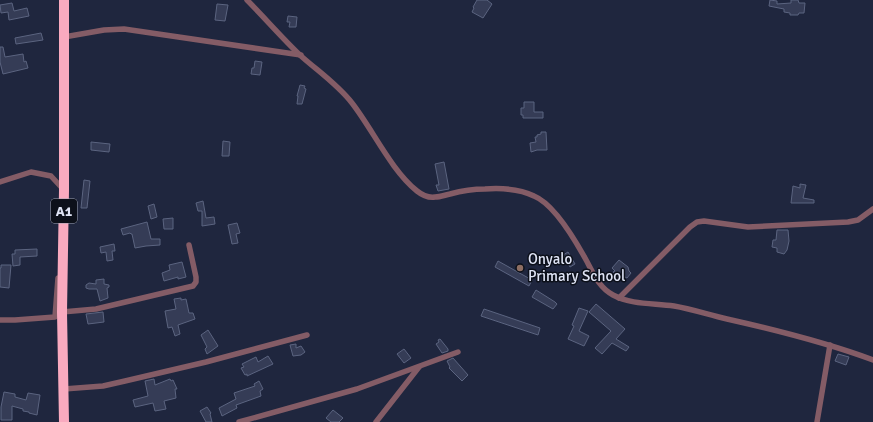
<svg xmlns="http://www.w3.org/2000/svg" width="873" height="422" font-family="Signika,sans-serif">
<style>
.building{fill:#353c56;stroke:#5b6480}
.lines{fill:none;stroke-linecap:round;stroke-linejoin:round}
.street{stroke:#845c66;stroke-width:5.5}
.highway{stroke:#f9aabf;stroke-width:10}
.education-dot{fill:#8d6e63;stroke:#0c101a;stroke-width:1.5}
.labels{text-anchor:middle;stroke-width:3;stroke-linejoin:round;paint-order:stroke}
.shield{fill:#0c101a;stroke:#a0a4b3;stroke-width:1}
.shield-label{font-size:14px;font-weight:bold;fill:#dfe4f5}
.poi-label{font-size:15px;fill:#dfe4f5;stroke:#0c101a;text-anchor:start}
</style>
<rect width="100%" height="100%" fill="#1f263e"/>
<g class="building">
<polygon points="477,0 487,0 492,4 483,18 472,12 474,8 473,7"/>
<polygon points="770,0 777,1 777,4 791,3 791,0 798,0 799,3 805,3 804,13 799,13 798,15 790,15 790,13 784,12 784,9 769,6"/>
<polygon points="12,3 14,11 27,8 29,16 9,20 8,12 1,13 0,5"/>
<polygon points="217,4 228,5 225,21 215,20"/>
<polygon points="288,16 297,17 296,27 289,27 290,22 287,22"/>
<polygon points="41,33 43,40 16,44 15,38"/>
<polygon points="0,47 3,47 5,57 23,54 24,62 26,61 28,68 3,74 0,62"/>
<polygon points="255,61 262,62 260,75 251,74 252,68 254,68"/>
<polygon points="300,85 305,86 304,88 306,89 302,104 297,104 298,96 297,96"/>
<polygon points="524,102 534,102 534,112 543,112 543,118 523,118 523,115 521,115 521,108 524,108"/>
<polygon points="541,132 546,132 547,150 537,150 531,152 530,143 536,142 535,137 537,137 537,135 541,134"/>
<polygon points="223,141 230,142 229,156 222,156"/>
<polygon points="91,142 110,144 109,152 91,150"/>
<polygon points="444,162 449,189 438,191 436,185 439,185 435,164"/>
<polygon points="84,180 90,181 87,208 81,208"/>
<polygon points="800,184 806,185 803,198 814,200 814,203 791,203 793,186 800,188"/>
<polygon points="203,201 206,218 214,217 215,224 202,226 202,211 198,211 196,203"/>
<polygon points="154,204 157,217 151,219 148,206"/>
<polygon points="173,218 173,229 164,229 163,219"/>
<polygon points="147,222 151,239 160,239 160,245 146,246 135,248 132,234 131,234 130,233 123,235 121,229"/>
<polygon points="237,223 240,233 236,234 238,243 232,244 228,225"/>
<polygon points="777,230 788,230 789,241 787,250 784,254 777,252 777,248 772,247 773,240 776,240"/>
<polygon points="114,244 115,251 112,251 113,260 107,261 106,252 101,253 100,247"/>
<polygon points="37,249 37,256 20,257 20,265 13,266 12,254 15,254 15,250"/>
<polygon points="568,252 575,264 570,267 563,255"/>
<polygon points="619,260 628,267 629,271 631,273 627,278 621,275 619,277 613,272 615,271 612,268"/>
<polygon points="498,261 532,280 529,286 495,267"/>
<polygon points="182,262 186,277 178,279 178,277 164,281 162,273 170,270 169,265"/>
<polygon points="1,265 11,265 9,288 0,287 0,268 1,268"/>
<polygon points="104,279 104,284 109,285 109,287 107,288 108,298 100,301 97,289 89,289 86,288 86,285 89,283 96,284 96,280"/>
<polygon points="536,290 555,302 557,304 553,309 532,297"/>
<polygon points="181,298 181,300 186,299 189,313 193,313 195,319 178,325 180,334 175,336 172,327 168,328 165,311 176,309 174,299"/>
<polygon points="596,304 625,329 616,339 629,347 626,351 612,343 602,354 595,348 611,331 589,312"/>
<polygon points="579,308 588,311 579,331 589,336 584,346 568,339 574,326 572,325"/>
<polygon points="484,309 540,328 538,335 481,316"/>
<polygon points="103,312 104,322 88,324 86,314"/>
<polygon points="208,330 218,346 207,354 205,349 207,347 201,335"/>
<polygon points="440,339 448,349 448,351 442,353 436,344 439,342 438,340"/>
<polygon points="296,344 296,348 301,346 305,352 301,355 293,356 290,345"/>
<polygon points="404,349 411,358 404,363 397,354"/>
<polygon points="838,354 849,357 846,365 835,361"/>
<polygon points="268,356 273,364 247,376 247,374 245,375 241,368 244,367 242,364 256,357 258,362"/>
<polygon points="453,358 468,375 462,381 449,368 450,367 447,361"/>
<polygon points="154,379 155,385 170,379 171,381 173,380 177,389 175,389 176,398 164,401 166,409 155,411 153,403 135,407 133,400 148,396 145,381"/>
<polygon points="259,381 263,389 260,391 261,396 236,405 237,408 222,416 219,408 236,399 234,393 255,386 254,384"/>
<polygon points="4,392 15,394 15,397 26,400 28,393 40,395 37,415 29,413 29,412 23,411 23,409 12,406 12,420 1,420 1,407"/>
<polygon points="207,407 211,413 210,414 212,422 206,422 200,411"/>
<polygon points="333,410 343,418 339,422 331,422 326,418"/>
</g>
<g class="lines">
<g class="street">
<path d="M247 0C265 18 282 38 301 56 319 72 337 84 352 103 373 130 391 170 417 191 422 195 428 198 435 197 440 197 445 195 450 194 461 191 473 189 485 189 500 188 520 189 534 196 554 204 575 240 585 258 593 272 598 287 613 295 632 305 653 303 674 306 692 309 709 315 727 319 776 330 825 342 873 360"/>
<polyline points="64,37 104,30 124,29 301,55"/>
<polyline points="0,182 31,172 51,176 63,189"/>
<polyline points="619,298 690,227 697,222 704,221 748,227 848,222 858,220 873,209"/>
<polyline points="62,312 96,309 193,286 196,282 196,277 189,245"/>
<polyline points="0,320 15,320 55,317 58,278"/>
<polyline points="64,389 103,386 125,381 206,362 307,335"/>
<polyline points="239,422 357,389 458,352"/>
<polyline points="376,422 419,367"/>
<polyline points="817,422 830,345"/>
</g>
<polyline class="highway" points="64,0 64,190 62,312 64,422"/>
</g>
<circle class="education-dot" cx="520" cy="268" r="4"/>
<g class="labels">
<rect class="shield" x="51" y="199" width="26" height="24" rx="3"/>
<g class="shield-label">
<text x="64" y="216">A1</text>
</g>
<g class="poi-label">
<text x="528" y="264">Onyalo<tspan x="528" dy="17">Primary School</tspan></text>
</g>
</g>
</svg>
